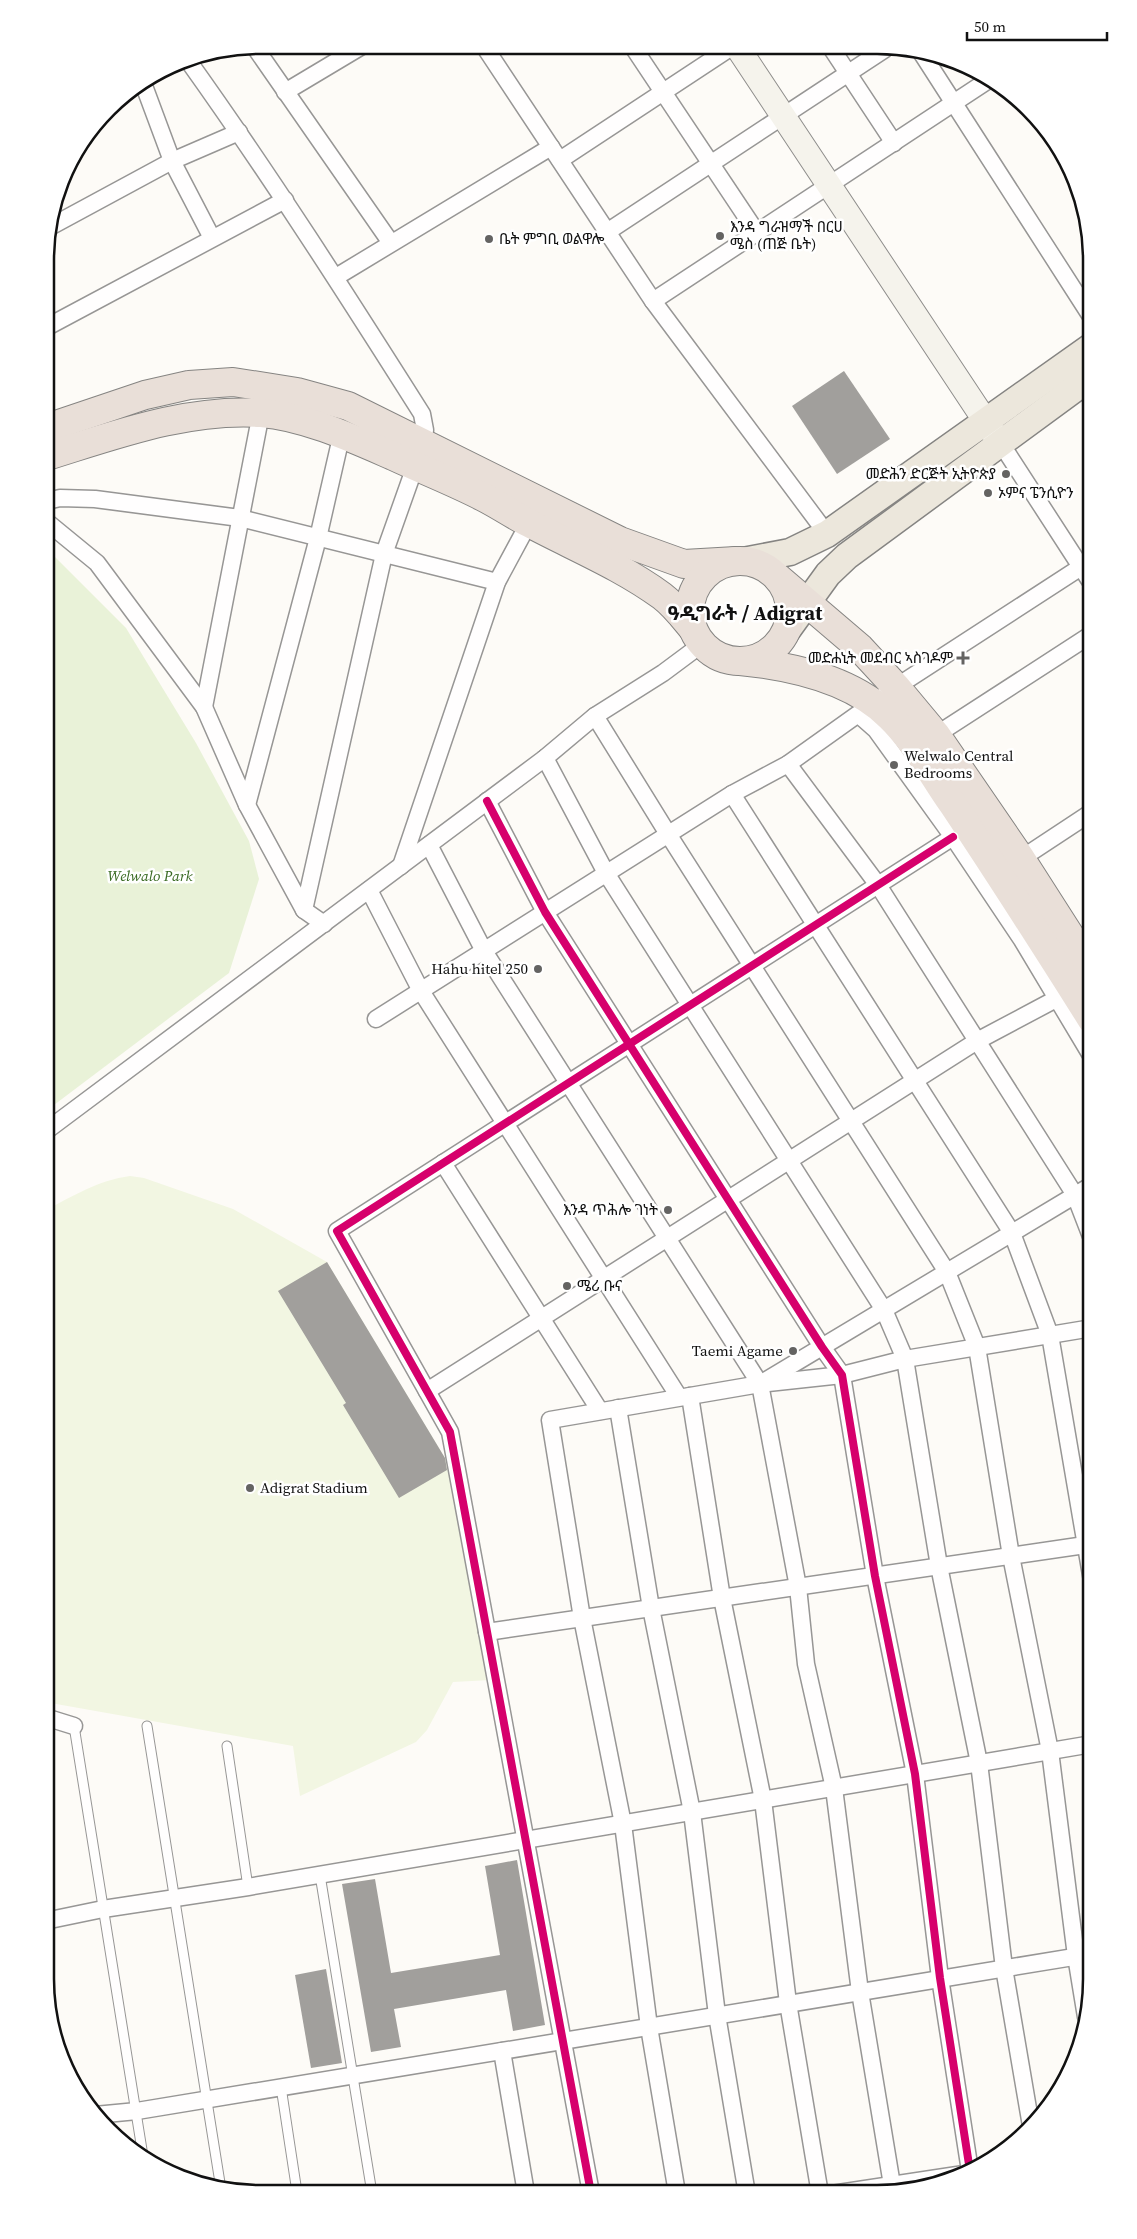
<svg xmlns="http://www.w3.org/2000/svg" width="1137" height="2239" font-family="'Source Serif 4','Noto Sans Ethiopic',serif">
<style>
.green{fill:#e9f2d8}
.pitch{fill:#f2f6e2}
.building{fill:#a19f9c}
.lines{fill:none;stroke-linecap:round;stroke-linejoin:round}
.lane-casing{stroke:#979695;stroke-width:11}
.street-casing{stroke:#979695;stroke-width:19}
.secondary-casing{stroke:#8e8d8b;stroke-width:26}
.primary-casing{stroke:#858482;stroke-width:29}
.highway-casing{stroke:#858482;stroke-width:30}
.lane{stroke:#fffefe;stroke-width:9}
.street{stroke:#fffefe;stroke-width:16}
.secondary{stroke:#f5f3ec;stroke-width:24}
.primary{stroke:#ece7dc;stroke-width:26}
.highway{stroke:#e9dfd8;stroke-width:28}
.cycleway-casing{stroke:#fff;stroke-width:11}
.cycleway{stroke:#d6006c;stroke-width:8}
.poi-dot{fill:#646362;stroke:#fff;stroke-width:2}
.labels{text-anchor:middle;stroke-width:5;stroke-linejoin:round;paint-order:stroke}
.poi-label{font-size:15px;fill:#111;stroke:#fff;text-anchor:start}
.park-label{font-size:15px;font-style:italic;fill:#386921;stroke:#fff}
.district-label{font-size:20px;font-weight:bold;fill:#111;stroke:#fff}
.rim{fill:none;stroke:#111;stroke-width:2.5}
</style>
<rect width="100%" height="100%" fill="#fdfbf7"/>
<polygon class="green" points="46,548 126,628 196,743 249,841 259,879 229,973 46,1111"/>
<path class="pitch" d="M130 1176 144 1178 233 1209 327 1262 451 1468 491 1680 453 1682 427 1730 416 1742 300 1796 293 1746 45 1702 46 1210C73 1196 99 1180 130 1176Z"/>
<g class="building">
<polygon points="844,371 890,439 837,474 792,406"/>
<polygon points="327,1262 445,1458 447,1470 399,1498 343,1405 346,1403 278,1291"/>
<polygon points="517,1860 545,2025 513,2031 506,1990 394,2009 401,2047 371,2052 342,1884 375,1879 391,1973 500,1955 485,1866"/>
<polygon points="326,1969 342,2063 311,2068 295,1975"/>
</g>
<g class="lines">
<g class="lane-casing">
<g id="lane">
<polyline points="74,1726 143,2156"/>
<polyline points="147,1726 221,2189"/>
<polyline points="227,1746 248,1887"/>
<polyline points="320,1875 372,2193"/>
<polyline points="281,2087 297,2192"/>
</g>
</g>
<g class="street-casing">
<g id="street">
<polyline points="254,46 391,243"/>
<polyline points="484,46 653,301 827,534"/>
<polyline points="633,47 757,233"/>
<polyline points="832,49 894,143"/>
<polyline points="919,49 1092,318"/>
<path d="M187 59C270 175 346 294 422 414L425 430 423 444 384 554 304 910"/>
<polyline points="143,83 172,161 212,238"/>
<polyline points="285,92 362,46"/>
<polyline points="560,160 730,48"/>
<polyline points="48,228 172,161 239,132"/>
<polyline points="607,232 885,49"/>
<polyline points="336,277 551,147"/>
<polyline points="653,301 990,79"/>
<polyline points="47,327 285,200"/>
<polyline points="1000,442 1092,584"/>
<polyline points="47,501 60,498 95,499 240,518 497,582"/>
<polyline points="47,522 97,563 204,707 247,805 304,910 324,924"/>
<polyline points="204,707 261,413"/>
<polyline points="859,715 876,730 953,837 1022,940 1092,1057"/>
<polyline points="595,716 668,834 947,1272 977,1347 1011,1556 1050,1751 1076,1956 1086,2017"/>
<polyline points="936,735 1092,634"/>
<polyline points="545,758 606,873 884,1310 905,1359 939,1566 979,1763 1004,1968 1031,2126"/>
<polyline points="788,764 878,885 1075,1195 1092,1239"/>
<polyline points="732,794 1012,1233 1050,1335 1092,1581"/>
<polyline points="487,801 545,912 822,1347 842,1375 875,1576 915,1774 940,1978 970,2171"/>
<polyline points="247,805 318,538 342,433"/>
<polyline points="429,845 484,951 760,1384 798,1587 806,1664 834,1788 860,1992 893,2191"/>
<polyline points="1013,864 1092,812"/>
<polyline points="401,866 497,582 532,517"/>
<polyline points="369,890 421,991 679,1397"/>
<polyline points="376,1019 732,794 788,764 896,687 1081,567"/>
<polyline points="46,1131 545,758 595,716 663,673 702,644"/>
<polyline points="443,1163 600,1411"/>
<polyline points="765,1381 1092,1185"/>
<polyline points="427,1391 977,1041 1056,999"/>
<polyline points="690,1396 722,1598 763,1800 788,2003 820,2194"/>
<polyline points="618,1408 651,1608 692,1812 717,2015 747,2194"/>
<polyline points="487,1632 1092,1544"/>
<polyline points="45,1717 74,1726"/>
<polyline points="45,1921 103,1909 248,1887 1092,1744"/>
<polyline points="502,2051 526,2193"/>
<polyline points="95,2115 137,2111 1092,1954"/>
<polyline points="591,2193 450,1432 337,1231 953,837"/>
<polyline points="677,2193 649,2027 623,1824 582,1618 550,1420 760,1384 842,1375 905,1359 1092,1328"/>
<polyline points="832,2194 964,2174"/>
</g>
</g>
<g class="secondary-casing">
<polyline id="secondary" points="738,48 996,437"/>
</g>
<g class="primary-casing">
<g id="primary">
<polyline points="743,561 790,552 827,534 1092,346"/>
<polyline points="786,632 828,574 847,556 1092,376"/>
</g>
</g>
<g class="highway-casing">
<g id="highway">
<polyline points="47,428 145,395 189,385 233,382 297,392 348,406 620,541 684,564 736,561"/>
<path d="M47 456C115 435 187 408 261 413 304 416 354 439 393 456 423 470 454 482 483 497 499 505 513 515 529 523 574 547 621 566 662 596 674 605 683 617 693 629"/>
<circle cx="740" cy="611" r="50"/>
<polyline points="778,578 860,648 896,687 936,735 1021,859 1092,970"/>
<path d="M740 661C791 666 852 679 890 717 915 741 932 775 952 803 1000 875 1046 947 1092 1020"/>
</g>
</g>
<use href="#lane" class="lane"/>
<use href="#street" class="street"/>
<use href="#secondary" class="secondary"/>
<use href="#primary" class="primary"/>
<use href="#highway" class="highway"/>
<g class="cycleway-casing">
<g id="cycleway">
<polyline points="487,801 545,912 822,1347 842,1375 875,1576 915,1774 940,1978 970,2171"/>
<polyline points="591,2193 450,1432 337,1231 953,837"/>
</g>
</g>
<use href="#cycleway" class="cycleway"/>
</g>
<g class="poi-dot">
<circle cx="720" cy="236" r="5"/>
<circle cx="489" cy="239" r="5"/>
<circle cx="1006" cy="474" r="5"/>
<circle cx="988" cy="493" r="5"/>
<path d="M960.5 650.5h5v5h5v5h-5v5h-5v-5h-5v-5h5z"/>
<circle cx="894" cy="765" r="5"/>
<circle cx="538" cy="969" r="5"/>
<circle cx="668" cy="1210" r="5"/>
<circle cx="567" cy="1286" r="5"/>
<circle cx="793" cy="1351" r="5"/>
<circle cx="250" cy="1488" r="5"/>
</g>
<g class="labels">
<g class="poi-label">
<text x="730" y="232">እንዳ ግራዝማች በርሀ<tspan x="730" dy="17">ሜስ (ጠጅ ቤት)</tspan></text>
<text x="499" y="244">ቤት ምግቢ ወልዋሎ</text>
<text x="996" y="479" text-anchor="end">መድሕን ድርጅት ኢትዮጵያ</text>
<text x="998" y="498">ኦምና ፔንሲዮን</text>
<text x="953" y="663" text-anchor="end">መድሐኒት መደብር ኣስገዶም</text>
<text x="904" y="761">Welwalo Central<tspan x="904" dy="17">Bedrooms</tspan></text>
<text x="528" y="974" text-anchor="end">Hahu hitel 250</text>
<text x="658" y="1215" text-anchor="end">እንዳ ጥሕሎ ገነት</text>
<text x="577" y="1291">ሜሪ ቡና</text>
<text x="783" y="1356" text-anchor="end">Taemi Agame</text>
<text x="260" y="1493">Adigrat Stadium</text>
</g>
<g class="park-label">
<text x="150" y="881">Welwalo Park</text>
</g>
<g class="district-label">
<text x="745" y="620">ዓዲግራት / Adigrat</text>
</g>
</g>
<path d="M0 0H1137V2239H0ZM260 54H877A206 206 0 0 1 1083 260V1979A206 206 0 0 1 877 2185H260A206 206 0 0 1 54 1979V260A206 206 0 0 1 260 54Z" fill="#fff" fill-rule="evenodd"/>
<path class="rim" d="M260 54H877A206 206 0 0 1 1083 260V1979A206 206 0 0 1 877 2185H260A206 206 0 0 1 54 1979V260A206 206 0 0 1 260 54Z"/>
<path d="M967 32v8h140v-8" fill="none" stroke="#111111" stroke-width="2.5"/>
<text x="974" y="32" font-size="15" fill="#111111" stroke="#ffffff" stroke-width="4" paint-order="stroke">50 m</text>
</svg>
